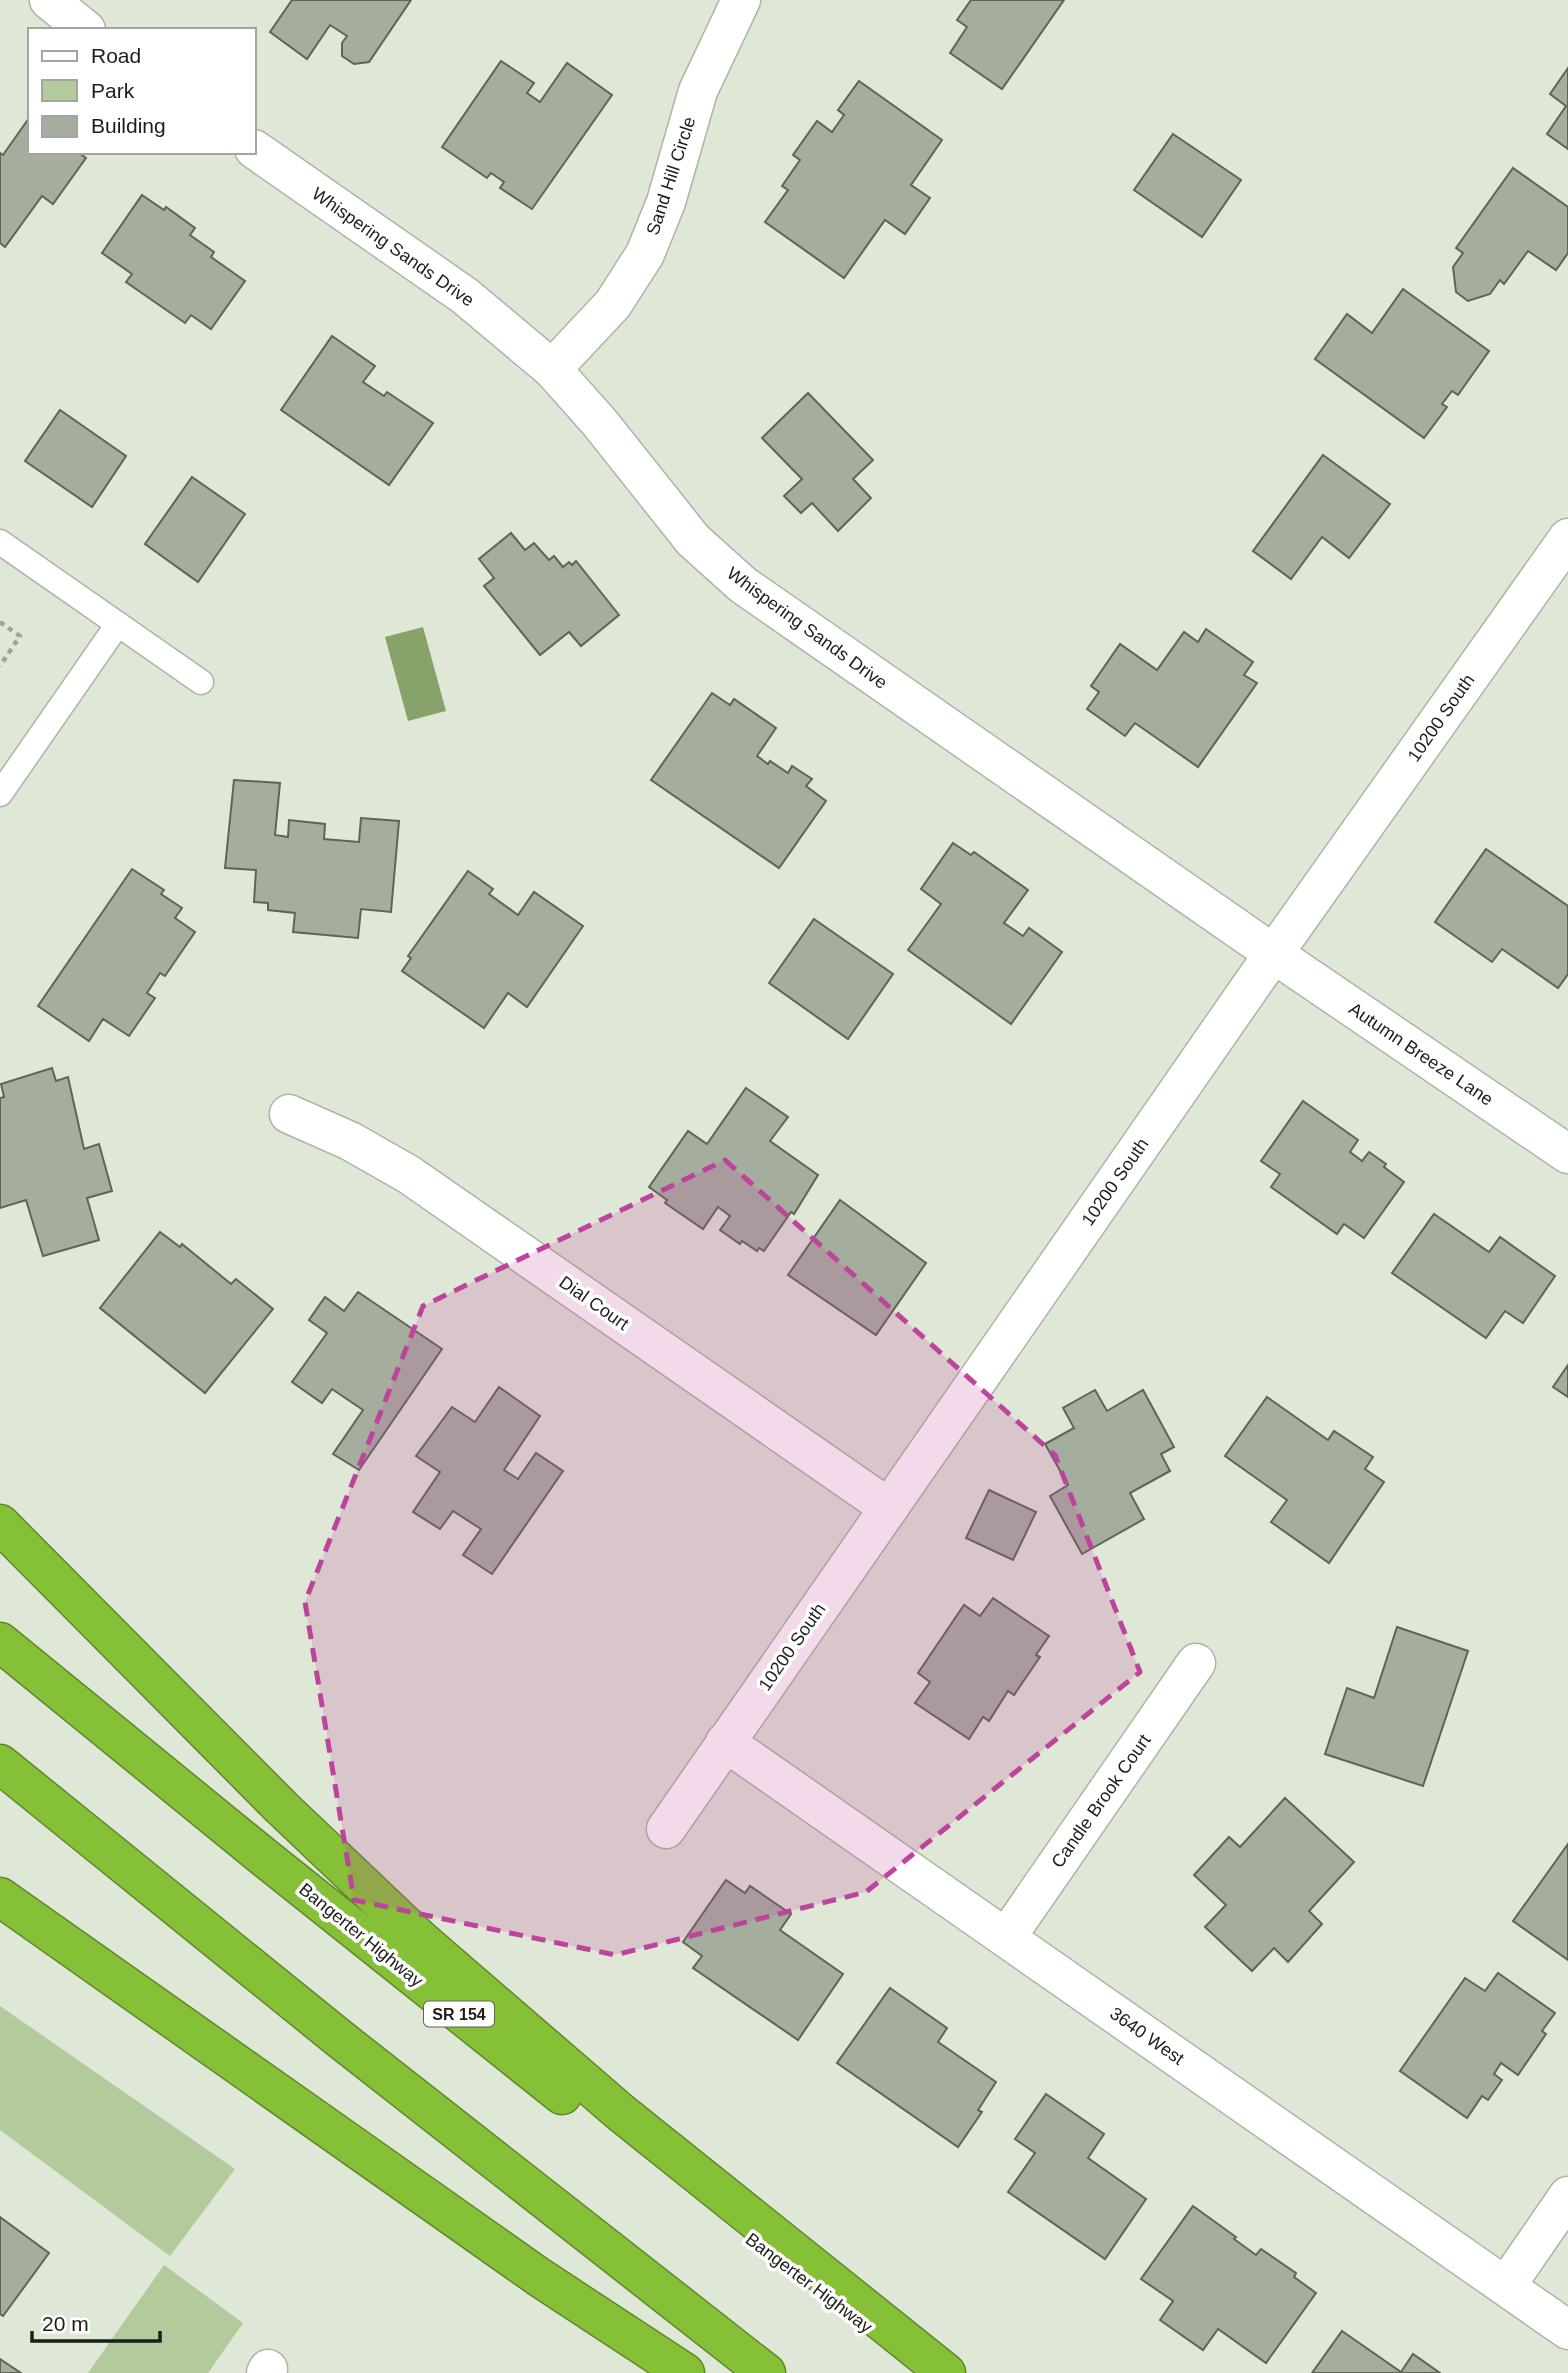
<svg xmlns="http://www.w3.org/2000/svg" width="1568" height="2373" font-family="Arial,sans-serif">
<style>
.green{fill:#b2ca9c}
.water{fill:#87a36b}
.building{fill:#a5ae9e;stroke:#5e6557;stroke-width:2}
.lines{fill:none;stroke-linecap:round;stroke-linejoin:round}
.service-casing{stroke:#adb5a5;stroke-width:27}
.minor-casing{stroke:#adb5a5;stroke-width:41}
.motorway-casing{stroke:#60872c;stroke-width:41}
.path{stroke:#9ea598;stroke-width:4.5;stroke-dasharray:5 5;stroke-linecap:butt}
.service{stroke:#fff;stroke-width:24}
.minor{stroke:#fff;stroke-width:38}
.motorway{stroke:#85c036;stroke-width:38}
.marked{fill:#bc459b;fill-opacity:0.2;stroke:#bc459b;stroke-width:5;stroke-dasharray:14 9;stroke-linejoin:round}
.labels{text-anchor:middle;stroke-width:7;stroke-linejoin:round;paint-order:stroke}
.shield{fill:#fff;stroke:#5f625e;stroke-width:2}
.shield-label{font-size:16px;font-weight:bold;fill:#1b1e19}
.street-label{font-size:18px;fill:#1b1e19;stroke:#fff}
</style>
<rect width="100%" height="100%" fill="#dfe7d7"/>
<g class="green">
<polygon points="0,2006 235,2169 170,2256 0,2130"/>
<polygon points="164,2265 243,2323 208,2373 88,2373"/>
</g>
<polygon class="water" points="423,627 446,711 408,721 385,637"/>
<g class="building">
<polygon points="292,0 411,0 369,62 354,64 342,56 342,43 347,36 330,25 307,59 270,32"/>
<polygon points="971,0 1064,0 1002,89 950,53 967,27 957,20"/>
<polygon points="501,61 534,83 527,93 540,102 567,63 612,95 532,209 500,188 504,182 491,173 487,178 442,147"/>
<polygon points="1568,68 1568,149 1547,134 1566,106 1550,94"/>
<polygon points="859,81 942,140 911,185 930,198 905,234 885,220 844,278 765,222 788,190 782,186 800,160 793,155 817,121 832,132 844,115 838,110"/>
<polygon points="29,118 30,152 78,152 86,158 53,204 42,196 5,247 0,243 0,153 3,155"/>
<polygon points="1173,134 1241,180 1202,237 1134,190"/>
<polygon points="1513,168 1568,207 1568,253 1556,270 1528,251 1504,284 1500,280 1490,294 1468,301 1456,292 1453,267 1463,253 1456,248"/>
<polygon points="142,195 164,210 166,207 195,228 190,235 214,252 211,257 245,281 211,329 191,315 185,323 126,282 132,274 102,253"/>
<polygon points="1403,289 1489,351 1458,395 1452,391 1442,404 1447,407 1424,438 1315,359 1347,314 1372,333"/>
<polygon points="332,336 375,366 363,382 384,396 387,392 433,423 389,485 281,410"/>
<polygon points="808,393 873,460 853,479 871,498 838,531 812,503 801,513 784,496 802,479 762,438"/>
<polygon points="60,410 126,456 92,507 25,461"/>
<polygon points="1323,455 1390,504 1349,558 1322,537 1291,579 1253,551"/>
<polygon points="192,477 245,514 198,582 145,544"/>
<polygon points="511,533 525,550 534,543 549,560 554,556 563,567 569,562 572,565 576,561 619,615 581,646 569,632 540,655 484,586 494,578 479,559"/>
<polygon points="1206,629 1253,662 1244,675 1257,683 1198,767 1135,723 1125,736 1087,709 1099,692 1091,686 1120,644 1157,670 1184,632 1198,642"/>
<polygon points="712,693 730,705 734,699 776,728 757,756 768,764 770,761 788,773 792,766 812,779 806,786 826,801 779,868 651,780"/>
<polygon points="234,780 280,783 275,835 288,837 289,820 325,824 324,839 359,842 361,818 399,821 391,912 361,909 358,938 293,932 295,913 268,910 268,903 254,902 256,870 225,868"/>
<polygon points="953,843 971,855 974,852 1028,890 1004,923 1023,936 1029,928 1062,952 1011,1024 908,950 941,904 921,889"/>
<polygon points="1486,849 1568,906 1568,974 1558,988 1502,949 1492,962 1435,922"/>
<polygon points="132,869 164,890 161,894 182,908 175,918 195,932 165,976 160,973 147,993 155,998 129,1036 103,1019 89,1041 38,1006"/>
<polygon points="468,871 493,889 489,894 518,915 534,892 583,926 527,1007 508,993 484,1028 402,971 411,958 408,956"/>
<polygon points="814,919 893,974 848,1039 769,983"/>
<polygon points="52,1068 56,1081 68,1077 84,1149 99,1144 112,1191 87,1198 99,1240 43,1256 26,1200 0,1208 0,1098 4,1097 1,1084"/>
<polygon points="746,1088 788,1117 770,1141 818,1175 794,1214 791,1212 764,1251 759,1248 757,1251 742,1241 740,1244 720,1230 730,1216 718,1207 703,1229 665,1203 667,1200 649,1187 688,1131 707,1144"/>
<polygon points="1303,1101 1358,1140 1350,1152 1362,1161 1369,1152 1386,1164 1384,1167 1404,1182 1364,1238 1344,1224 1337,1234 1271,1187 1280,1174 1261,1161"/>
<polygon points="840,1200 926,1263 876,1335 788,1275"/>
<polygon points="1434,1214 1489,1252 1500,1237 1555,1276 1523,1323 1505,1311 1486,1338 1392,1273"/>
<polygon points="160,1232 180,1247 182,1244 231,1284 236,1279 273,1309 205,1393 100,1308"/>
<polygon points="358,1292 442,1349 359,1470 333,1454 363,1410 332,1389 322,1403 292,1382 327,1333 309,1320 325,1297 344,1311"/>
<polygon points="1568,1365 1568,1397 1553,1387"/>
<polygon points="499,1387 540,1416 504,1470 518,1479 536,1453 563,1471 492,1574 463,1555 481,1529 453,1511 440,1529 413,1512 440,1472 416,1456 452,1407 475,1422"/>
<polygon points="1095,1390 1107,1411 1143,1390 1174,1447 1161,1454 1170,1471 1130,1493 1144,1519 1082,1554 1050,1496 1068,1485 1045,1444 1074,1428 1063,1408"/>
<polygon points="1267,1397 1328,1440 1334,1431 1373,1457 1365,1469 1384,1482 1329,1563 1271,1522 1287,1500 1225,1456"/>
<polygon points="989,1490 1036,1512 1013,1560 966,1538"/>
<polygon points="993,1598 1049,1636 1036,1655 1040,1657 1014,1695 1008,1691 989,1721 983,1717 969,1739 915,1703 930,1682 918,1673 964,1605 980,1616"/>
<polygon points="1397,1627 1468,1651 1423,1786 1325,1754 1347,1688 1374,1698"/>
<polygon points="1285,1798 1354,1862 1309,1911 1322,1924 1288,1962 1274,1948 1252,1971 1205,1927 1226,1905 1194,1875 1229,1837 1240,1847"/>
<polygon points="1568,1844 1568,1960 1513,1921"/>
<polygon points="726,1880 745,1893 750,1886 791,1914 780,1930 843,1974 798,2040 693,1968 702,1956 683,1942"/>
<polygon points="1498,1973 1555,2013 1542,2031 1546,2034 1518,2075 1501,2063 1494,2074 1502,2080 1488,2100 1482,2096 1467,2118 1400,2071 1465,1978 1485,1991"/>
<polygon points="890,1988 947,2028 938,2042 996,2082 978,2110 982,2112 958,2147 837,2063"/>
<polygon points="1046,2094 1104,2134 1088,2158 1146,2199 1105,2259 1008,2192 1035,2153 1015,2139"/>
<polygon points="1193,2206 1236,2237 1234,2239 1256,2255 1261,2249 1296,2273 1294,2277 1316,2293 1266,2363 1218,2329 1203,2350 1160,2320 1173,2301 1141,2279"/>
<polygon points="0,2217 49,2253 3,2316 0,2314"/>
<polygon points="1342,2331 1401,2372 1413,2354 1440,2373 1312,2373"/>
<polygon points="0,2359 21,2373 0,2373"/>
</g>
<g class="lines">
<g class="service-casing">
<g id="service">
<polyline points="0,542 201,682"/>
<polyline points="0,794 118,624"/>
</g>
</g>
<g class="minor-casing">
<g id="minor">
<polyline points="49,0 86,30"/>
<polyline points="254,149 465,296 552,369 600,423 693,540 743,585 1274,954 1568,1154"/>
<polyline points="552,369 613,304 645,254 666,202 698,91 741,0"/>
<polyline points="289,1114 350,1141 408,1174 889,1508"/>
<polyline points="725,1742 1568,2330"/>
<polyline points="666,1829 1253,983 1568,538"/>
<polyline points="1006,1938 1196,1663"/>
<polyline points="1506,2286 1568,2196"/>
<polyline points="266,2373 268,2369"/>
</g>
</g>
<g class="motorway-casing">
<g id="motorway">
<polyline points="0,1524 282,1808 422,1941 620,2112 946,2373"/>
<polyline points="0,1642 265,1858 562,2095"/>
<polyline points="0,1764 340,2039 766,2373"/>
<polyline points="0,1897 539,2277 685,2373"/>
</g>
</g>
<polyline class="path" points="0,622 20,636 0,666"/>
<use href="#service" class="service"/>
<use href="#minor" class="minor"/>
<use href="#motorway" class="motorway"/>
</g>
<path class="marked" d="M725 1160 1055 1455 1140 1672 866 1892 615 1955 354 1900 305 1602 423 1306Z"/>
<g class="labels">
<rect class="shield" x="424" y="2001.5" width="70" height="25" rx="5"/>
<g class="shield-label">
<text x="459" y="2020">SR 154</text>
</g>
<g class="street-label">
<text transform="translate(671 176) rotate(-72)" y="6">Sand Hill Circle</text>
<text transform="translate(393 247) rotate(35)" y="6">Whispering Sands Drive</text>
<text transform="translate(807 628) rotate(36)" y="6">Whispering Sands Drive</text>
<text transform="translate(1441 718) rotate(-55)" y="6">10200 South</text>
<text transform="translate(1421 1054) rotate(34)" y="6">Autumn Breeze Lane</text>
<text transform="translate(1115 1182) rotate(-55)" y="6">10200 South</text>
<text transform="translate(594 1303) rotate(35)" y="6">Dial Court</text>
<text transform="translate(792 1647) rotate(-55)" y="6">10200 South</text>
<text transform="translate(1101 1801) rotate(-55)" y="6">Candle Brook Court</text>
<text transform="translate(361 1935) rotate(39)" y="6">Bangerter Highway</text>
<text transform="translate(1147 2036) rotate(35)" y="6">3640 West</text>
<text transform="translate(809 2283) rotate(37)" y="6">Bangerter Highway</text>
</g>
</g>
<rect x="28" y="28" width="228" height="126" fill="#ffffff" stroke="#a4a5a3" stroke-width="2"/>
<rect x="42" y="51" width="35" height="10" fill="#ffffff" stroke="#a4a5a3" stroke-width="2"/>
<text x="91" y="63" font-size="21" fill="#1b1e19">Road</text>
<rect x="42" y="80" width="35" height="21" fill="#b2ca9c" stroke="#a4a5a3" stroke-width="2"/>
<text x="91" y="98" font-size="21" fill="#1b1e19">Park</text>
<rect x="42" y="116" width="35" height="21" fill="#a5ae9e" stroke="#a4a5a3" stroke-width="2"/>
<text x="91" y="133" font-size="21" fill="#1b1e19">Building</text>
<path d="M32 2331v10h128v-10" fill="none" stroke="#1b1e19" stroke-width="3.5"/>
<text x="42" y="2331" font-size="21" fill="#1b1e19" stroke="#ffffff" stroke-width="5" paint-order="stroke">20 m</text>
</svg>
